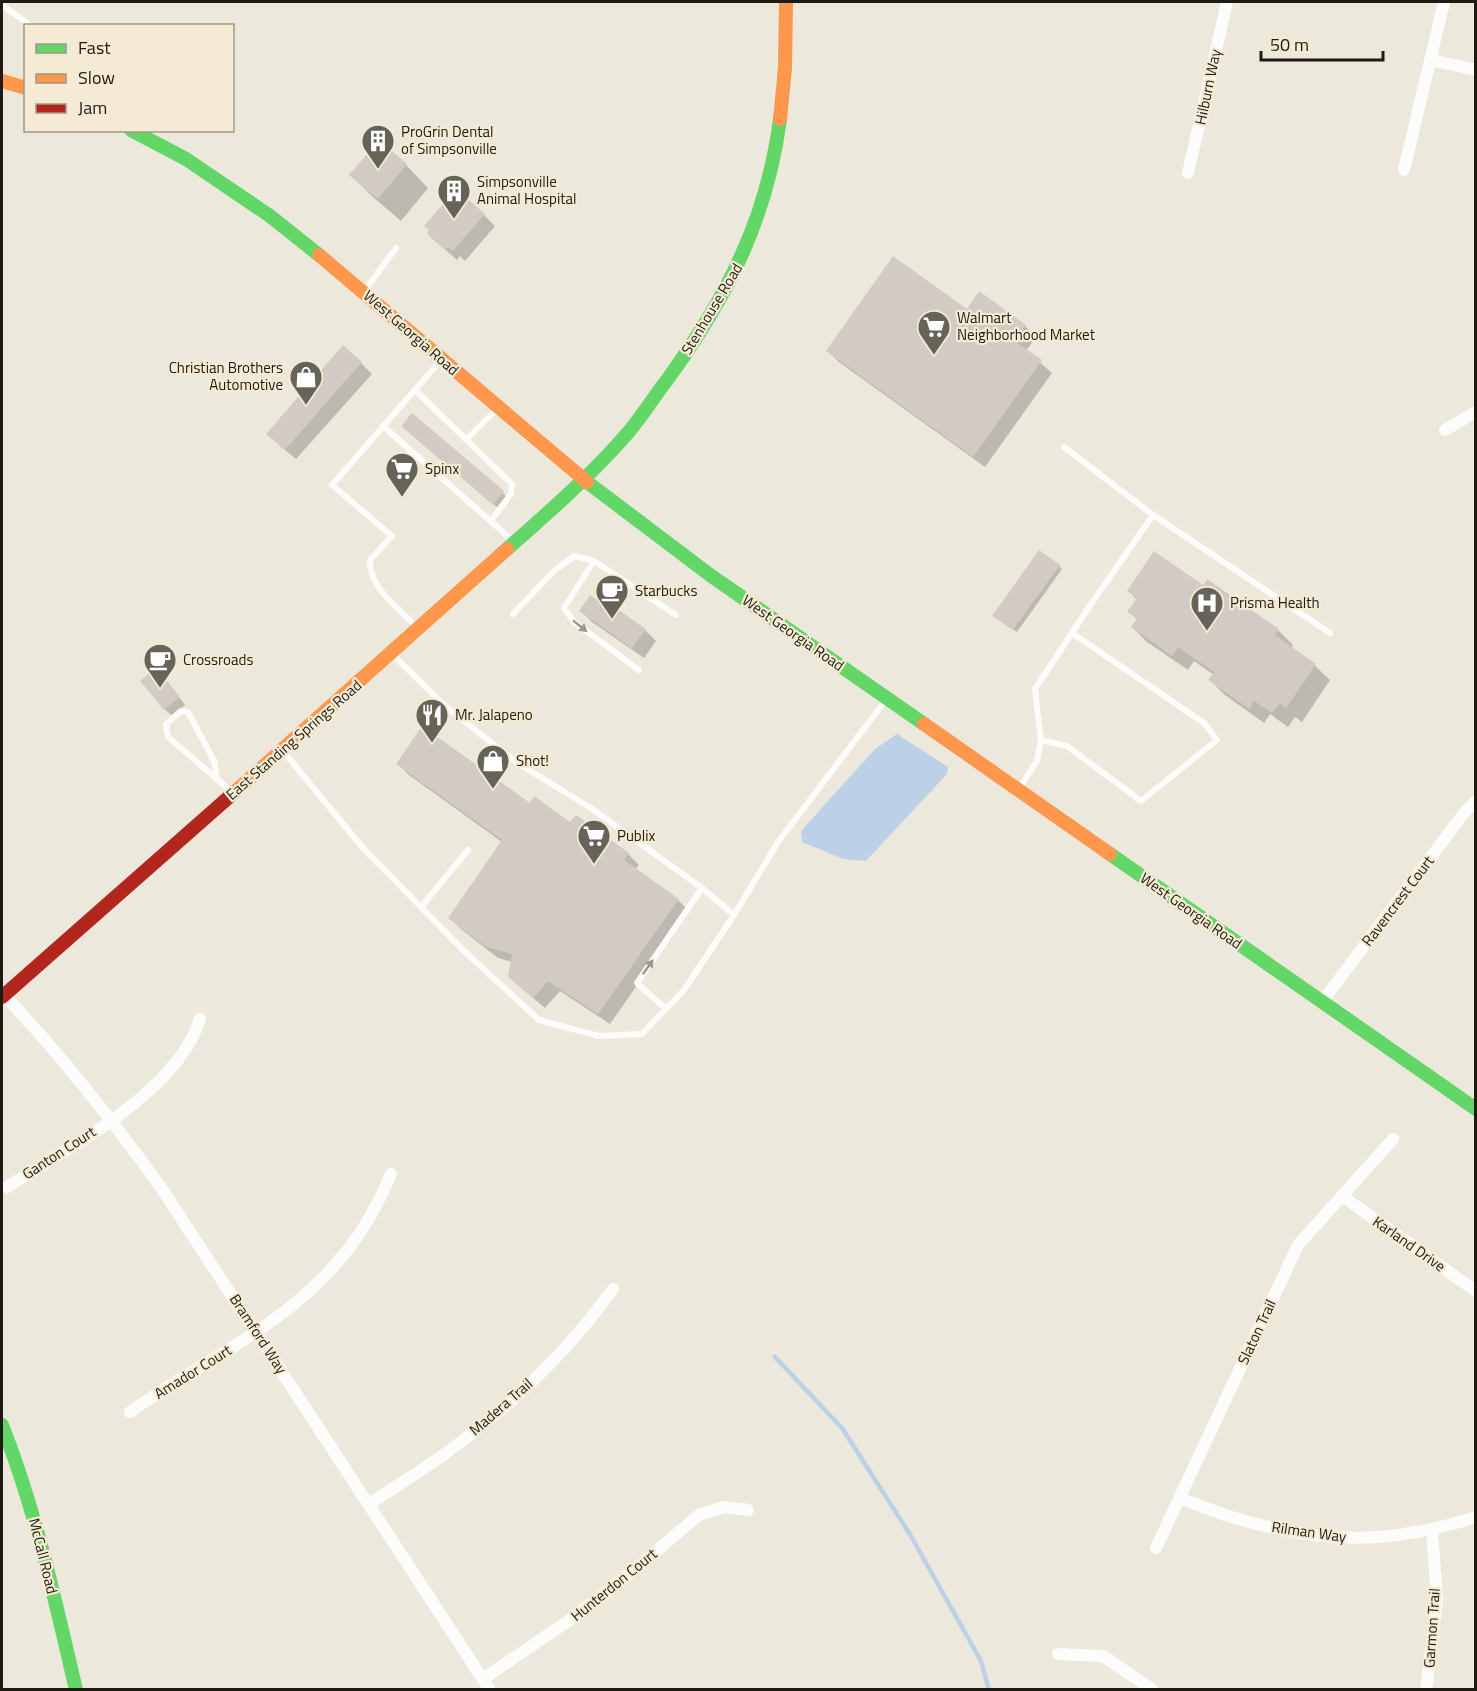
<svg xmlns="http://www.w3.org/2000/svg" width="1477" height="1691" font-family="'Titillium Web',sans-serif">
<style>
.water{fill:#bcd0e7}
.shadow{fill:#0003}
.lines{fill:none;stroke-linecap:round;stroke-linejoin:round}
.stream{stroke:#bcd0e7;stroke-width:4.5}
.building{fill:#d2cbc3}
.lane{stroke:#fcfcfa;stroke-width:6}
.street{stroke:#fcfcfa;stroke-width:12}
.fast{stroke:#63d668;stroke-width:14}
.slow{stroke:#ff974d;stroke-width:14}
.jam{stroke:#b3261e;stroke-width:14}
.oneway{fill:#989792}
.labels{text-anchor:middle;stroke-width:4.5;stroke-linejoin:round;paint-order:stroke}
.street-label{font-size:15px;fill:#1e1b13;stroke:#f5ebd4}
.poi-label{font-size:15px;fill:#1e1b13;stroke:#f5ebd4;text-anchor:start}
</style>
<rect width="100%" height="100%" fill="#ede8dc"/>
<polygon class="water" points="897,734 948,767 947,774 866,861 843,859 802,842 801,831 875,749"/>
<g class="shadow">
<polygon points="406,165 428,188 401,221 374,198 351,175"/>
<polygon points="484,215 495,226 465,261 460,256 457,260 440,245"/>
<polygon points="967,311 1025,326 1036,337 1026,351 1052,373 985,467 839,362 828,351"/>
<polygon points="361,363 372,374 296,459 279,445"/>
<polygon points="413,415 506,496 497,507 406,429"/>
<polygon points="1059,566 1062,569 1017,632 997,618"/>
<polygon points="1203,587 1278,630 1293,645 1291,648 1315,666 1330,680 1302,722 1295,717 1288,727 1270,714 1264,723 1225,695 1210,680 1214,675 1194,661 1188,670 1147,642 1132,627 1138,620 1129,612 1137,600 1129,591"/>
<polygon points="608,610 645,630 656,641 644,658 592,622 581,611"/>
<polygon points="163,677 185,705 172,716 165,709"/>
<polygon points="398,764 530,805 571,824 628,854 639,865 635,870 678,900 689,911 610,1024 560,991 545,1008 521,988 513,962 498,958 461,929 450,918 502,842 409,775"/>
</g>
<g class="lines">
<polyline class="stream" points="775,1357 842,1428 911,1536 981,1661 989,1690"/>
</g>
<g class="building">
<polygon points="379,140 407,164 378,199 349,175"/>
<polygon points="456,189 485,214 453,251 448,247 445,250 427,234 429,230 424,226"/>
<polygon points="893,256 967,309 979,291 1026,325 1015,341 1042,360 973,457 826,351"/>
<polygon points="343,345 362,362 285,450 266,434"/>
<polygon points="412,413 504,491 493,505 401,426"/>
<polygon points="1039,550 1060,565 1013,630 992,616"/>
<polygon points="1154,551 1203,585 1207,579 1279,629 1275,635 1316,664 1286,708 1280,703 1272,713 1254,701 1249,709 1208,680 1214,672 1178,647 1172,656 1131,627 1137,618 1127,612 1137,598 1127,591"/>
<polygon points="590,595 608,608 610,604 646,629 632,648 579,611"/>
<polygon points="156,668 180,697 164,710 140,681"/>
<polygon points="422,726 530,803 534,796 570,822 576,815 629,853 624,860 679,899 598,1014 548,981 533,998 508,977 512,954 486,947 448,918 502,840 396,764"/>
</g>
<g class="lines">
<g class="lane">
<polyline points="2,5 31,26"/>
<polyline points="366,289 396,248"/>
<polyline points="415,390 512,484 511,494 491,521"/>
<polyline points="383,426 513,541"/>
<polyline points="466,440 498,408"/>
<polyline points="1153,515 1330,633"/>
<polyline points="594,561 564,608 574,622 639,670"/>
<polyline points="513,614 554,571 574,556 594,561 676,615"/>
<path d="M416 626C398 608 369 588 370 560L392 536 332 485 441 360"/>
<polyline points="392,654 446,707 519,764 591,808 702,888 734,915"/>
<polyline points="1041,740 1067,746 1141,801 1217,740 1204,723 1072,633"/>
<polyline points="283,751 363,848 463,950 539,1020 599,1036 642,1034 684,990 734,915 778,842 885,701"/>
<polyline points="217,779 214,761 188,712 181,711 166,724 168,737 232,792"/>
<polyline points="1019,789 1037,761 1041,740 1035,689 1091,604 1153,515 1064,447"/>
<polyline points="421,907 468,850"/>
<polyline points="666,1009 637,983 702,888"/>
</g>
<g class="street">
<polyline points="1431,60 1476,70"/>
<polyline points="1404,170 1444,2"/>
<polyline points="1188,173 1227,2"/>
<polyline points="1445,430 1476,412"/>
<path d="M4 995C62 1056 113 1121 162 1189L490 1690"/>
<polyline points="1322,1002 1464,813 1476,801"/>
<path d="M7 1187C69 1147 177 1093 200 1019"/>
<polyline points="1342,1196 1476,1291"/>
<path d="M130 1412C203 1361 289 1324 345 1253 365 1229 379 1202 391 1174"/>
<path d="M1180 1498C1201 1506 1223 1515 1245 1521 1329 1544 1392 1544 1476 1517"/>
<path d="M369 1504C395 1487 421 1471 446 1453 509 1408 567 1352 613 1289"/>
<polyline points="1156,1548 1298,1245 1393,1139"/>
<polyline points="1058,1654 1103,1656 1153,1690"/>
<polyline points="483,1679 571,1619 627,1576 699,1515 723,1507 748,1510"/>
<polyline points="1426,1690 1437,1599 1432,1530"/>
</g>
<g class="fast">
<polyline points="131,130 186,159 270,216 319,255"/>
<polyline points="587,482 710,575 924,724"/>
<path d="M507 549C548 513 590 476 626 435 641 418 653 398 667 380 726 299 767 220 780 119"/>
<polyline points="1110,854 1476,1109"/>
<path d="M2 1425C36 1511 55 1600 76 1690"/>
</g>
<g class="slow">
<polyline points="2,81 26,88"/>
<polyline points="780,119 785,68 786,2"/>
<polyline points="319,255 587,482"/>
<polyline points="924,724 1110,854"/>
<polyline points="229,797 507,549"/>
</g>
<polyline class="jam" points="2,997 229,797"/>
</g>
<defs><path id="oneway-solid" d="M-6-.8H1V-3.2L6.5 0L1 3.2V.8H-6Z" transform="scale(1.5)"/></defs>
<g class="oneway">
<use href="#oneway-solid" transform="translate(580 626) rotate(39)"/>
<use href="#oneway-solid" transform="translate(648 967) rotate(-55)"/>
</g>
<defs>
<g id="building-pin" transform="scale(1.725)"><path d="M0 17L-7.5 6A9.5 9.5 0 1 1 7.5 6Z" fill="#666359" stroke="#f5ebd4"/><path d="M-4-6H4V6H1V3H-1V6H-4ZM-2.5-4.3h1.7v1.8h-1.7ZM.8-4.3h1.7v1.8H.8ZM-2.5-1h1.7V.8h-1.7ZM.8-1h1.7V.8H.8Z" fill="#fff"/></g>
<g id="supermarket-pin" transform="scale(1.725)"><path d="M0 17L-7.5 6A9.5 9.5 0 1 1 7.5 6Z" fill="#666359" stroke="#f5ebd4"/><path d="M-6-5.5h2.5l.6 2H6L4.5 2H-2.5L-4.4-4H-6ZM-1.5 3.2a1.3 1.3 0 1 0 .1 0ZM3 3.2a1.3 1.3 0 1 0 .1 0Z" fill="#fff"/></g>
<g id="shop-pin" transform="scale(1.725)"><path d="M0 17L-7.5 6A9.5 9.5 0 1 1 7.5 6Z" fill="#666359" stroke="#f5ebd4"/><path d="M-5-2.5h2.3a2.7 3.5 0 0 1 5.4 0H5L5.5 6h-11ZM-1.5-2.5h3a1.5 2.3 0 0 0-3 0Z" fill="#fff"/></g>
<g id="cafe-pin" transform="scale(1.725)"><path d="M0 17L-7.5 6A9.5 9.5 0 1 1 7.5 6Z" fill="#666359" stroke="#f5ebd4"/><path d="M-5.5-4.5H6V0H3Q3 3.5 0 3.5H-2.5Q-5.5 3.5-5.5 0ZM3-3.2v2h1.7v-2ZM-6 4.5H4V6H-6Z" fill="#fff"/></g>
<g id="hospital-pin" transform="scale(1.725)"><path d="M0 17L-7.5 6A9.5 9.5 0 1 1 7.5 6Z" fill="#666359" stroke="#f5ebd4"/><path d="M-5-5h3v3.5h4V-5h3V5h-3V1.5h-4V5h-3Z" fill="#fff"/></g>
<g id="restaurant-pin" transform="scale(1.725)"><path d="M0 17L-7.5 6A9.5 9.5 0 1 1 7.5 6Z" fill="#666359" stroke="#f5ebd4"/><path d="M-5-6h1v4h1v-4h1v4h1v-4h1v5L-1.5 .5V6h-2V.5L-5-1ZM5-6V6H3V1.5H1.5Q1.5-4 5-6Z" fill="#fff"/></g>
</defs>
<g fill-rule="evenodd">
<use href="#building-pin" x="378" y="141"/>
<use href="#building-pin" x="454" y="191"/>
<use href="#supermarket-pin" x="934" y="327"/>
<use href="#shop-pin" x="306" y="377"/>
<use href="#supermarket-pin" x="402" y="469"/>
<use href="#cafe-pin" x="612" y="591"/>
<use href="#hospital-pin" x="1207" y="603"/>
<use href="#cafe-pin" x="160" y="660"/>
<use href="#restaurant-pin" x="432" y="715"/>
<use href="#shop-pin" x="493" y="761"/>
<use href="#supermarket-pin" x="594" y="836"/>
</g>
<g class="labels">
<g class="street-label">
<text transform="translate(1208 87) rotate(-78)" y="5">Hilburn Way</text>
<text transform="translate(712 309) rotate(-59)" y="5">Stenhouse Road</text>
<text transform="translate(411 333) rotate(41)" y="5">West Georgia Road</text>
<text transform="translate(793 633) rotate(35)" y="5">West Georgia Road</text>
<text transform="translate(294 740) rotate(-41)" y="5">East Standing Springs Road</text>
<text transform="translate(1398 901) rotate(-53)" y="5">Ravencrest Court</text>
<text transform="translate(1191 911) rotate(35)" y="5">West Georgia Road</text>
<text transform="translate(59 1153) rotate(-33)" y="5">Ganton Court</text>
<text transform="translate(1409 1244) rotate(35)" y="5">Karland Drive</text>
<text transform="translate(1257 1332) rotate(-65)" y="5">Slaton Trail</text>
<text transform="translate(258 1334) rotate(57)" y="5">Bramford Way</text>
<text transform="translate(193 1372) rotate(-32)" y="5">Amador Court</text>
<text transform="translate(501 1407) rotate(-41)" y="5">Madera Trail</text>
<text transform="translate(1309 1532) rotate(8)" y="5">Rilman Way</text>
<text transform="translate(43 1556) rotate(76)" y="5">McCall Road</text>
<text transform="translate(614 1585) rotate(-39)" y="5">Hunterdon Court</text>
<text transform="translate(1432 1628) rotate(-86)" y="5">Garmon Trail</text>
</g>
<g class="poi-label">
<text x="401" y="137">ProGrin Dental<tspan x="401" dy="17">of Simpsonville</tspan></text>
<text x="477" y="187">Simpsonville<tspan x="477" dy="17">Animal Hospital</tspan></text>
<text x="957" y="323">Walmart<tspan x="957" dy="17">Neighborhood Market</tspan></text>
<text x="283" y="373" text-anchor="end">Christian Brothers<tspan x="283" dy="17">Automotive</tspan></text>
<text x="425" y="474">Spinx</text>
<text x="635" y="596">Starbucks</text>
<text x="1230" y="608">Prisma Health</text>
<text x="183" y="665">Crossroads</text>
<text x="455" y="720">Mr. Jalapeno</text>
<text x="516" y="766">Shot!</text>
<text x="617" y="841">Publix</text>
</g>
</g>
<rect width="1477" height="1691" fill="none" stroke="#1e1b13" stroke-width="6"/>
<rect x="24" y="24" width="210" height="108" fill="#f5ebd4" stroke="#9f9887" stroke-width="1.5"/>
<rect x="36" y="44" width="30" height="9" fill="#63d668" stroke="#9f9887" stroke-width="1.5"/>
<text x="78" y="54" font-size="18" fill="#1e1b13">Fast</text>
<rect x="36" y="74" width="30" height="9" fill="#ff974d" stroke="#9f9887" stroke-width="1.5"/>
<text x="78" y="84" font-size="18" fill="#1e1b13">Slow</text>
<rect x="36" y="104" width="30" height="9" fill="#b3261e" stroke="#9f9887" stroke-width="1.5"/>
<text x="78" y="114" font-size="18" fill="#1e1b13">Jam</text>
<path d="M1261 51v9h122v-9" fill="none" stroke="#1e1b13" stroke-width="3"/>
<text x="1270" y="51" font-size="18" fill="#1e1b13" stroke="#f5ebd4" stroke-width="4.5" paint-order="stroke">50 m</text>
</svg>
